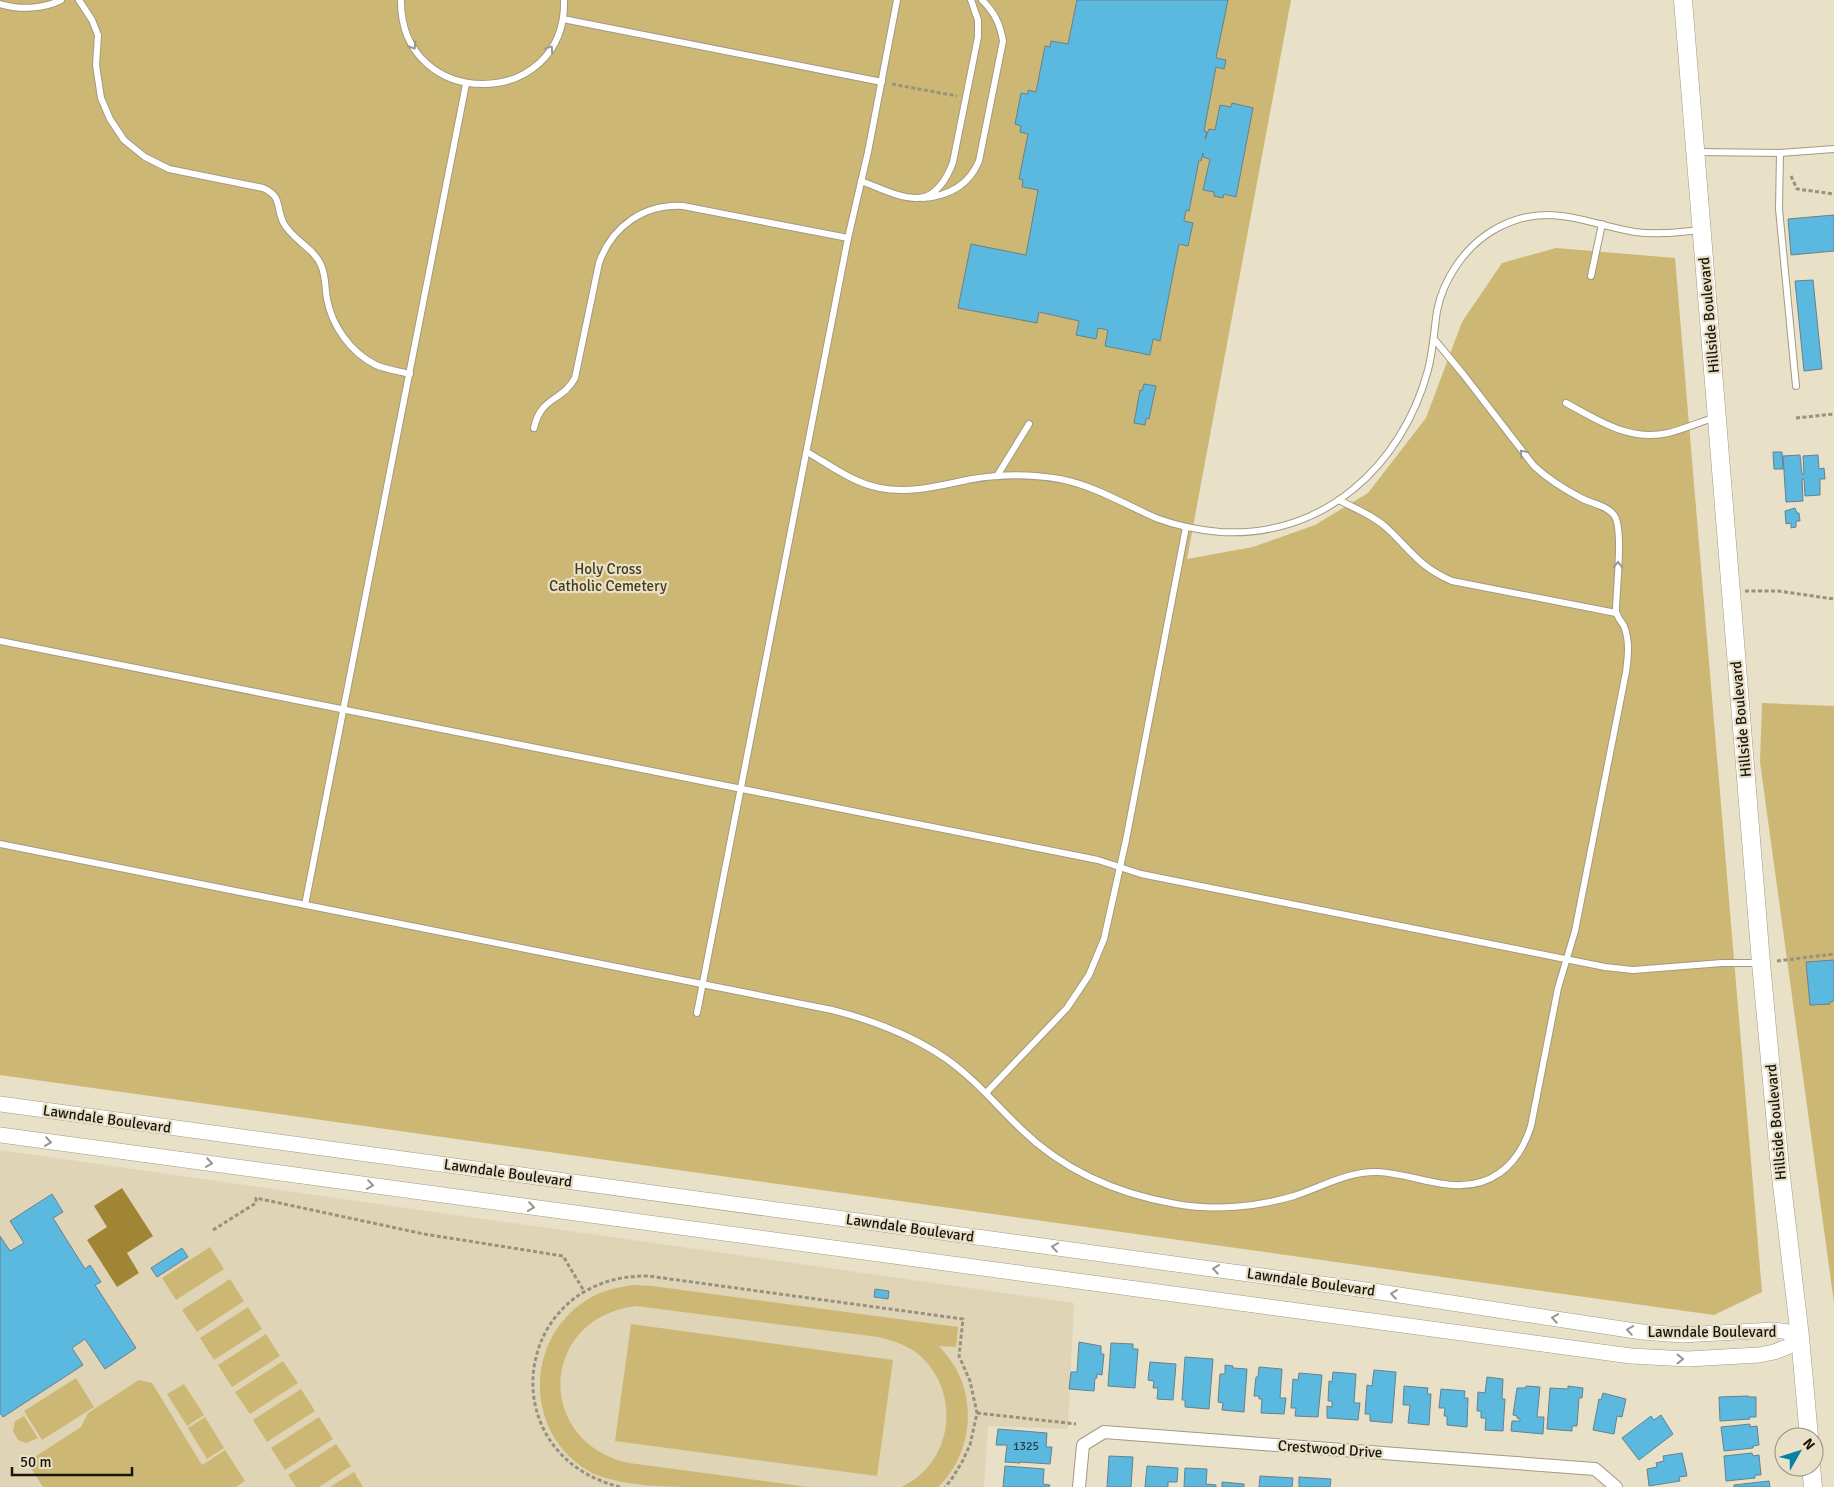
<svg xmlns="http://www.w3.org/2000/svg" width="1834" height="1487" font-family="Signika,sans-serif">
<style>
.built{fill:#dfd5b6}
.green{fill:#cdb774}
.water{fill:#9f8534}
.building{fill:#5bb8de;stroke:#68818c}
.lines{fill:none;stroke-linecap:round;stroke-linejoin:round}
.service-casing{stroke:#a29a83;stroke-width:8}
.minor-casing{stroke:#a29a83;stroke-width:14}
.tertiary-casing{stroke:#a29a83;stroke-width:16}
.secondary-casing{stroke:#a29a83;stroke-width:19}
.path{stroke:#97917f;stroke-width:3;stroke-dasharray:4 2.5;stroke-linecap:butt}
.service{stroke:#fff;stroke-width:6}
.minor{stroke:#fff;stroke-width:12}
.tertiary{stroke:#fff;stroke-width:15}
.secondary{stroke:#fff;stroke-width:18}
.oneway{stroke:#989693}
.labels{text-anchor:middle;stroke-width:4.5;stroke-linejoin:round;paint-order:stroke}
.number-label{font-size:12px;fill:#2a3e42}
.street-label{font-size:15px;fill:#19160e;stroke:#e8e0c7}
.park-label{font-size:15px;fill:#473c19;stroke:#e8e0c7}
</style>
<rect width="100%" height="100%" fill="#e8e0c7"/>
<polygon class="built" points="0,1150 1074,1303 1068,1429 988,1426 984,1487 0,1487"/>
<g class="green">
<polygon points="0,0 1291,0 1187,559 1253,547 1315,525 1368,493 1426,418 1462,322 1502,263 1556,248 1675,258 1762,1292 1714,1315 0,1075"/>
<polygon points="1762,703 1834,706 1834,1303 1760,762"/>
<polygon points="210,1247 224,1269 176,1300 162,1278"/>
<polygon points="230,1279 244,1301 197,1332 182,1310"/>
<path d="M635 1285 652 1286 958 1327 956 1347 939 1346C949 1357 957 1368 962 1382 975 1417 966 1461 938 1487H901C956 1462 962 1386 914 1351 903 1344 891 1340 878 1337L636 1306C539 1318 534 1442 629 1463L808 1487C773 1487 739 1487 705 1487 669 1487 627 1487 594 1474 525 1439 522 1343 585 1301 600 1291 617 1287 635 1285Z"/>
<polygon points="248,1307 262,1329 214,1360 200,1338"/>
<polygon points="631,1324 893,1360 877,1476 615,1441"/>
<polygon points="266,1334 280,1356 232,1387 218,1365"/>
<polygon points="283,1361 298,1383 250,1414 235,1392"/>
<polygon points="76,1378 94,1407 42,1440 24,1411"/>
<polygon points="139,1380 152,1383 202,1465 225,1450 245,1481 236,1487 43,1487 27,1462 81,1427 88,1413"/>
<polygon points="184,1384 204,1415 187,1426 167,1394"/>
<polygon points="301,1389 315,1411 267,1442 253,1420"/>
<polygon points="24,1416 38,1438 26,1443 18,1440 13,1431 15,1421"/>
<polygon points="205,1417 224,1448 207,1459 188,1428"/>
<polygon points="319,1417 333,1439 285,1470 271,1448"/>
<polygon points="336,1444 351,1466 319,1487 296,1487 288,1475"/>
<polygon points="354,1472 363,1487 330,1487"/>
</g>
<polygon class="water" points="122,1188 153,1236 127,1253 139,1273 117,1287 87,1240 107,1227 94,1206"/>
<g class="building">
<polygon points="1077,0 1228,0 1216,58 1226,60 1224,69 1216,67 1204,131 1207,132 1205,139 1209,129 1215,130 1220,105 1231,107 1232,103 1253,108 1236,197 1224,194 1223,198 1214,196 1214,192 1203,190 1210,159 1203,157 1203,153 1201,161 1199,160 1189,211 1186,210 1184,221 1193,223 1188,246 1179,244 1160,341 1153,339 1150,355 1105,346 1108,330 1098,328 1096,339 1076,335 1079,321 1039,312 1037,323 958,308 971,244 1026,255 1038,190 1022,187 1023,180 1019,179 1028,134 1020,132 1021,126 1015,124 1021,93 1028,94 1028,90 1036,92 1045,46 1050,47 1051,41 1068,44"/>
<polygon points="1834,215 1834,251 1791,255 1788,219"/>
<polygon points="1813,280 1822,369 1804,371 1795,281"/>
<polygon points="1144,384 1156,386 1149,419 1146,418 1145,425 1134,423 1140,390 1142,391"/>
<polygon points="1773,452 1782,452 1783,469 1774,469"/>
<polygon points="1800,455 1802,474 1804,474 1803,456 1818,455 1819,469 1824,468 1825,479 1820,479 1820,495 1805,496 1804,479 1802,479 1803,501 1786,502 1783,456"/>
<polygon points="1795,508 1797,513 1799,513 1800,521 1796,521 1796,527 1791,528 1791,523 1786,524 1785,511"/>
<polygon points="1834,960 1834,1001 1830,1002 1830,1004 1810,1005 1806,962"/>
<polygon points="52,1194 63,1212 53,1218 85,1269 90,1265 101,1282 95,1285 136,1348 105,1369 85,1339 72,1348 83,1365 3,1417 0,1413 0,1236 10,1251 24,1243 10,1221"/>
<polygon points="182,1248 188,1257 157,1277 151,1268"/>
<polygon points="875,1289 889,1291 888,1299 874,1297"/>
<polygon points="1079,1342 1101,1346 1101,1354 1104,1354 1102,1375 1097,1374 1097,1378 1095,1378 1094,1391 1069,1389 1071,1372 1077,1372"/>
<polygon points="1111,1343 1133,1344 1133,1349 1138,1349 1135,1388 1108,1386"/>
<polygon points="1185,1357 1213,1359 1209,1409 1185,1407 1185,1400 1182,1400"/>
<polygon points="1150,1362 1176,1364 1173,1400 1157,1399 1158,1388 1153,1388 1154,1381 1148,1380"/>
<polygon points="1225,1365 1233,1366 1233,1368 1247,1369 1244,1412 1222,1410 1223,1403 1218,1402 1220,1374 1225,1374"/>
<polygon points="1259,1367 1282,1369 1280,1398 1286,1398 1284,1414 1261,1413 1262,1399 1259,1399 1259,1396 1254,1396 1256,1377 1258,1377"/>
<polygon points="1374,1370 1396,1372 1392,1423 1370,1421 1370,1414 1365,1414 1367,1385 1372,1386"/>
<polygon points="1333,1372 1356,1374 1354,1403 1360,1403 1358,1420 1327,1418 1327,1406 1332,1407 1332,1401 1328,1401 1329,1381 1332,1382"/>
<polygon points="1299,1373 1322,1375 1318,1417 1295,1416 1296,1408 1291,1408 1293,1379 1298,1380"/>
<polygon points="1487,1377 1503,1379 1502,1399 1505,1399 1503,1431 1485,1430 1486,1418 1481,1418 1481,1411 1477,1411 1478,1392 1485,1393"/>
<polygon points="1404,1386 1428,1388 1427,1394 1431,1394 1429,1425 1408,1423 1410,1405 1403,1405"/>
<polygon points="1526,1386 1540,1387 1537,1417 1544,1417 1543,1434 1511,1431 1512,1421 1520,1421 1520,1419 1517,1418 1517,1416 1513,1415 1517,1388 1525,1388"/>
<polygon points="1568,1386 1583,1388 1582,1398 1579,1398 1577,1426 1572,1426 1572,1431 1547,1429 1550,1388 1568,1389"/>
<polygon points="1441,1389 1465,1391 1464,1398 1468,1398 1467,1427 1447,1425 1447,1416 1444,1416 1445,1408 1439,1408"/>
<polygon points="1603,1393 1626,1399 1622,1417 1617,1416 1614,1434 1593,1430 1599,1399 1601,1400"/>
<polygon points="1748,1396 1749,1397 1756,1397 1756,1417 1749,1417 1750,1419 1720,1421 1719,1397"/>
<polygon points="1661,1415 1673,1434 1639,1460 1622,1438 1651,1416 1654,1420"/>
<polygon points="1750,1424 1750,1427 1757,1426 1759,1445 1753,1446 1753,1448 1724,1451 1721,1427"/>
<polygon points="998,1429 1047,1433 1046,1447 1052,1447 1050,1464 1020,1462 1020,1463 1005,1462 1007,1445 996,1445"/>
<polygon points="1682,1453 1687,1476 1679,1477 1680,1481 1649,1486 1647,1469 1657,1467 1656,1463 1664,1461 1663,1456"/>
<polygon points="1752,1453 1753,1456 1759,1455 1761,1475 1755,1475 1755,1478 1726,1481 1724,1456"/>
<polygon points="1109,1456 1133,1457 1131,1487 1107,1487"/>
<polygon points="1005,1466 1044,1469 1043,1484 1050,1485 1049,1487 1003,1487"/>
<polygon points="1147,1466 1178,1468 1177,1482 1168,1482 1168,1487 1145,1487"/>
<polygon points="1185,1468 1207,1469 1206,1484 1216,1485 1216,1487 1184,1487"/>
<polygon points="1260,1476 1293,1478 1292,1487 1259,1487"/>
<polygon points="1299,1477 1331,1479 1330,1487 1299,1487"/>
<polygon points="1769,1481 1770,1487 1734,1487 1734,1485"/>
<polygon points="1222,1482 1244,1484 1244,1487 1222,1487"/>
</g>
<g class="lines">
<g class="service-casing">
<g id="service">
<path d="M79 0 92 20 98 35 96 65 101 98 110 119 124 140 145 157 169 169 263 188C282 196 276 207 283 222 292 240 313 247 321 265 326 276 325 288 327 299 332 326 351 353 376 365 387 370 399 371 410 374"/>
<path d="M401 0C400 113 567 111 564 0"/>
<path d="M0 4C20 10 43 9 61 0"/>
<polyline points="563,19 882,82"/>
<polyline points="1697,152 1780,153 1834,149"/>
<polyline points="1780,153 1779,209 1796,386"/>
<path d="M861 181C878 187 898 198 917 198 935 199 948 177 953 162L978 37V20L971 0"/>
<path d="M923 198C949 196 969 185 979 161L1003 41C1000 24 995 13 982 0"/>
<polyline points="1591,276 1602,224"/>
<path d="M1566 403C1598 420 1629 442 1668 433 1684 429 1700 422 1716 417"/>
<path d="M534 428C541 396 562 402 575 378L599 263C612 226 644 204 683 206L848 238"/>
<path d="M807 452C830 465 853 483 880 488 911 494 942 485 972 479 1001 474 1031 474 1060 479 1095 486 1124 504 1156 518 1177 526 1198 530 1220 532 1324 538 1402 466 1428 370 1433 351 1434 331 1437 311 1443 280 1464 248 1492 231 1546 199 1581 223 1635 232 1657 235 1679 232 1701 230"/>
<polyline points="997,476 1029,424"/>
<path d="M1339 500C1356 509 1376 517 1389 530 1413 553 1420 567 1452 581L1616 613"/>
<polyline points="0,641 1098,860 1141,874 1605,967 1633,970 1722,963 1760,963"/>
<path d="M0 844 832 1010C872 1020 911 1035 945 1058 974 1078 996 1105 1021 1129 1063 1170 1118 1194 1176 1204 1214 1211 1257 1207 1294 1196 1322 1187 1348 1171 1378 1172 1400 1173 1422 1181 1444 1184 1489 1191 1518 1167 1531 1126L1558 988 1575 931 1626 672C1628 657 1630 641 1624 626 1621 621 1616 616 1616 610 1616 591 1624 528 1614 515 1606 505 1592 504 1581 498 1564 489 1548 479 1534 466L1463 374 1434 339"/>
<polyline points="305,905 466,84"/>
<polyline points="697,1013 848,238 868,152 897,0"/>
<polyline points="986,1093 1067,1008 1089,975 1104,939 1126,840 1186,527"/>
</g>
</g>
<g class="minor-casing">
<polyline id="minor" points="1079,1487 1083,1445 1104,1432 1595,1469 1616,1487"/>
</g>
<g class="tertiary-casing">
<polyline id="tertiary" points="0,1104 1373,1291 1642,1332 1682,1335 1774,1330 1789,1332 1800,1337 1787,1347 1774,1352 1759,1355 1688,1359 1631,1356 0,1135"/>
</g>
<g class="secondary-casing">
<g id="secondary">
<polyline points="1683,0 1761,963 1780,1168 1800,1337 1809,1437"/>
<polyline points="1811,1467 1813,1487"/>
</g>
</g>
<g class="path">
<polyline points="892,84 957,96"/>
<polyline points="1791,176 1797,189 1834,194"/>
<polyline points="1796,418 1834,414"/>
<polyline points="1745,591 1778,591 1834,599"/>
<polyline points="1777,961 1834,954"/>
<polyline points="213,1230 256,1203 256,1198 424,1234 563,1256 584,1291"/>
<polyline points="977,1413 1076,1424"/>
<path d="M620 1487C488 1454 513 1274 648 1276L963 1319 959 1356 970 1381 977 1413 970 1445 962 1462 951 1480 945 1487"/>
</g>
<use href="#service" class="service"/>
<use href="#minor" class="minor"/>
<use href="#tertiary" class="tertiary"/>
<use href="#secondary" class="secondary"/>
</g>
<defs><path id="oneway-chevron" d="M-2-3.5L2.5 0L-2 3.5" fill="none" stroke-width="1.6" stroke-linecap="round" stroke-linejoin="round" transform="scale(1.25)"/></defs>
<g class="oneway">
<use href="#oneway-chevron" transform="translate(413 46) rotate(58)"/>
<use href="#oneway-chevron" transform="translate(550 49) rotate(-56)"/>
<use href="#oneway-chevron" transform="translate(1523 453) rotate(-130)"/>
<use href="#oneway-chevron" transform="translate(1618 565) rotate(-87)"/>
<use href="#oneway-chevron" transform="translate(48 1142) rotate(8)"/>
<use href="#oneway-chevron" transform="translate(209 1163) rotate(8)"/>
<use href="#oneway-chevron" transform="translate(370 1185) rotate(8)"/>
<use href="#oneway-chevron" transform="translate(531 1207) rotate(8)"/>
<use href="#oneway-chevron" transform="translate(1055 1247) rotate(-172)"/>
<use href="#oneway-chevron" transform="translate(1216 1269) rotate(-172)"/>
<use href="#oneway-chevron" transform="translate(1394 1294) rotate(-172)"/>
<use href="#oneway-chevron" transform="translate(1555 1318) rotate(-171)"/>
<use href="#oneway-chevron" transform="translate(1630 1330) rotate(-171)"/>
<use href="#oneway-chevron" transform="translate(1680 1359)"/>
</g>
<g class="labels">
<g class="number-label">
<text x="1026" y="1450">1325</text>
</g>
<g class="street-label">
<text transform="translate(1709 315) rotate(-95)" y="5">Hillside Boulevard</text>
<text transform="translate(1741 719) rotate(-95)" y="5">Hillside Boulevard</text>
<text transform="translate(107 1119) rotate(8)" y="5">Lawndale Boulevard</text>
<text transform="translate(1776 1122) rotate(-95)" y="5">Hillside Boulevard</text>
<text transform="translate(508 1173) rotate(8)" y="5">Lawndale Boulevard</text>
<text transform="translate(910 1228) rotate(8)" y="5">Lawndale Boulevard</text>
<text transform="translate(1311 1282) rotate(8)" y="5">Lawndale Boulevard</text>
<text x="1712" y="1337">Lawndale Boulevard</text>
<text transform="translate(1330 1449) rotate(4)" y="5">Crestwood Drive</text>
</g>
<g class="park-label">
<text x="608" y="574">Holy Cross<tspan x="608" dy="17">Catholic Cemetery</tspan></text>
</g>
</g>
<g transform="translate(1799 1452) rotate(51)"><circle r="24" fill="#e8e0c7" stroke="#958f7d"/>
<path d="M0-4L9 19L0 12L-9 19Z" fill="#0581a6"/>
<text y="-8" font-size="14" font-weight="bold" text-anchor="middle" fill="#19160e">N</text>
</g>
<path d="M12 1467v8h120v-8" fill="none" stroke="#19160e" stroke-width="2.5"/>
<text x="20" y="1467" font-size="15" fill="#19160e" stroke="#e8e0c7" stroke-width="4" paint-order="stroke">50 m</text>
</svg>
